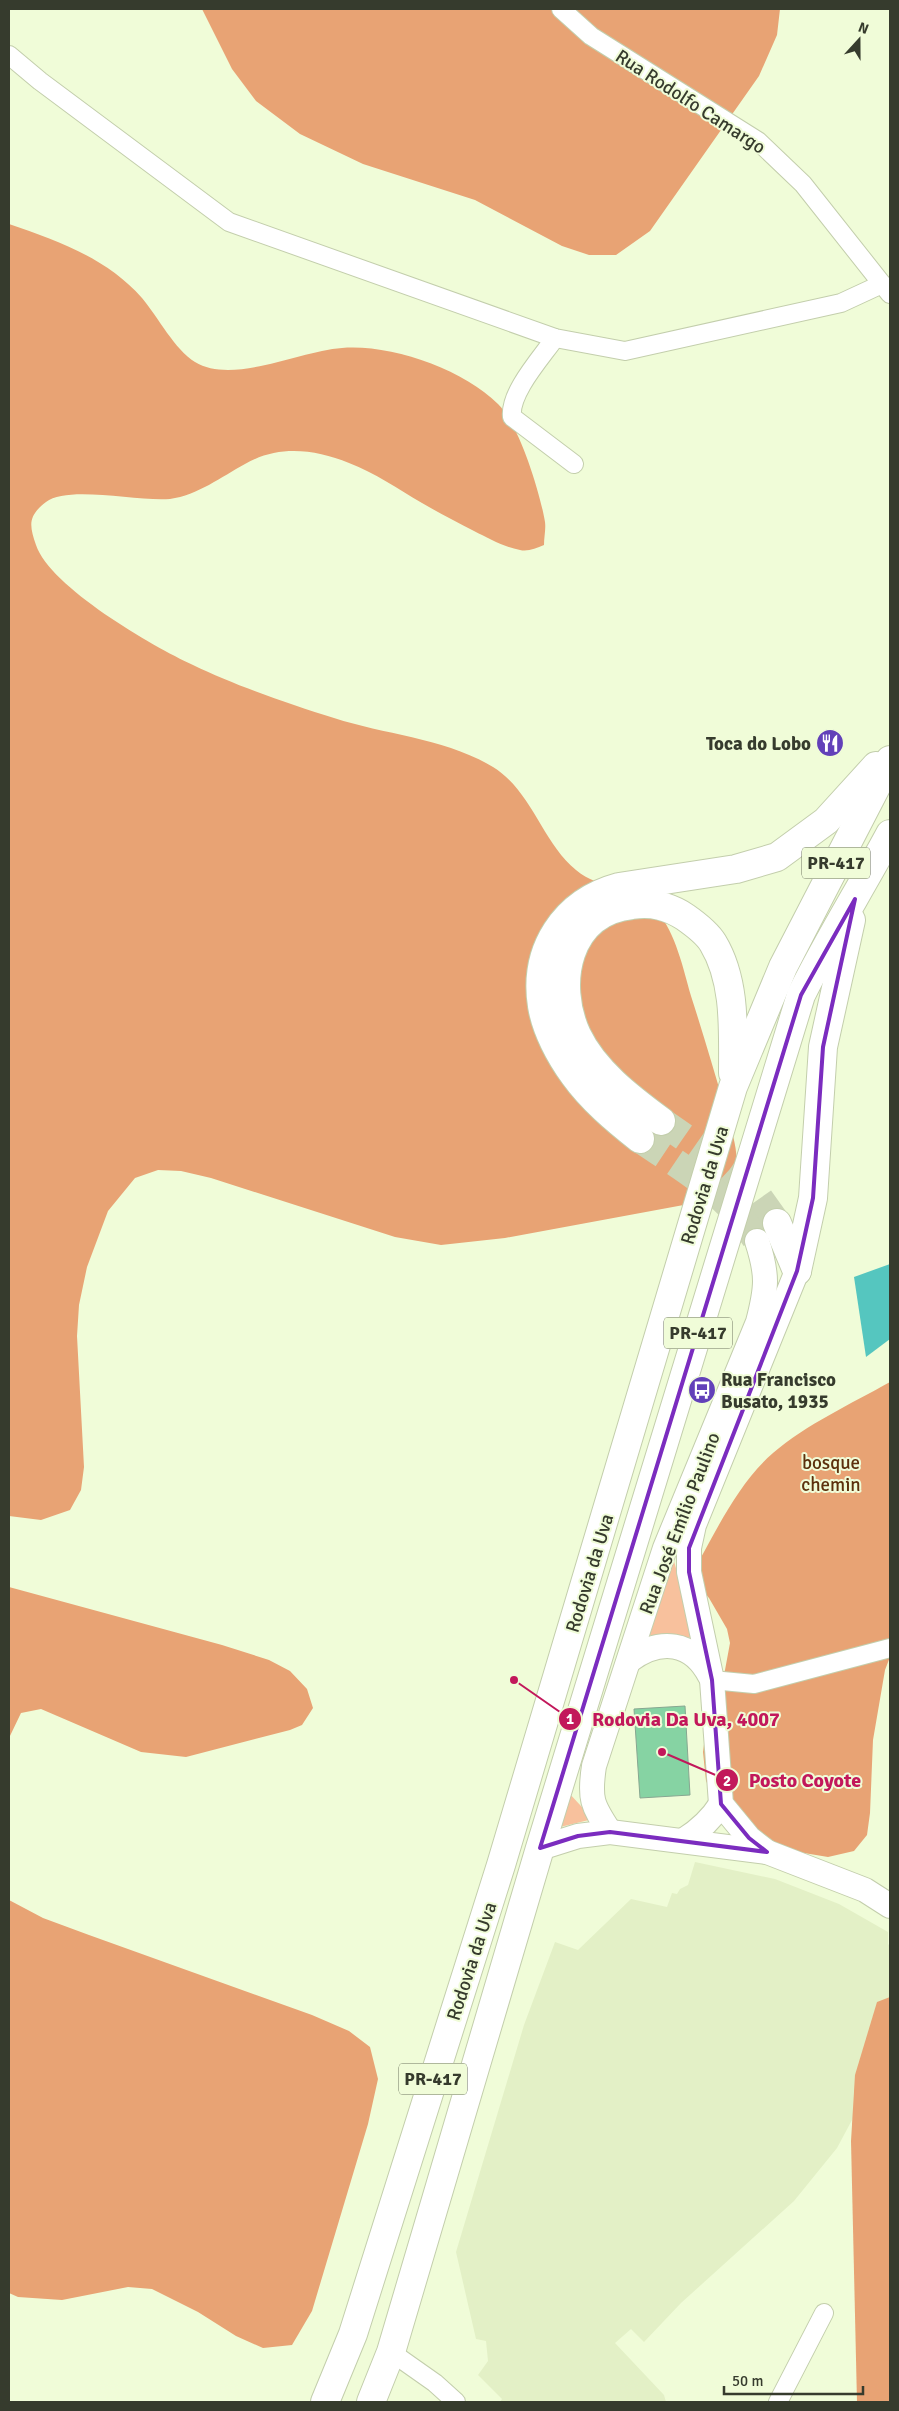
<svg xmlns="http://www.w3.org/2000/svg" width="899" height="2411" font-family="Signika,sans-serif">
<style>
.built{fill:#e3f0c6}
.green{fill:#f8c19d}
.forest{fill:#e8a374}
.water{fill:#55c6bf}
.building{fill:#86d3a3;stroke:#87a791}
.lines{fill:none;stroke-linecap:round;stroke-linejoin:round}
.primary-tunnel{stroke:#cbd5b6;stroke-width:28;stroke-dasharray:28 14;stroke-linecap:butt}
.street-casing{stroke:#c3ceac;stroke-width:20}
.secondary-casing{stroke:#c3ceac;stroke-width:26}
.primary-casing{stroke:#c3ceac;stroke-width:30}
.street{stroke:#fff;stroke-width:18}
.secondary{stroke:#fff;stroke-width:24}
.primary{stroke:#fff;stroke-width:28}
.marked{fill:none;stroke:#7b2cbf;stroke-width:4;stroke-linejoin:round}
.labels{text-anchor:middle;stroke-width:4;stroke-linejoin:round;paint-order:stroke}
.shield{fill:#f0fcd8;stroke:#6e7560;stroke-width:1}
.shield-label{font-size:18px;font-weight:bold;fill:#363b2d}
.street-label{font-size:19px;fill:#363b2d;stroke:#f0fcd8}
.poi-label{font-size:19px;font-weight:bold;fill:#363b2d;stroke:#f0fcd8;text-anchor:end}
.park-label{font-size:19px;fill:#5c300c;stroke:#f0fcd8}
.leader{fill:none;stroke:#c2185b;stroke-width:2}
.callout-dot{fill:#c2185b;stroke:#f0fcd8;stroke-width:2}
.mark-label{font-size:15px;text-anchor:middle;font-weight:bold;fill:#fff}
.callout-label{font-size:20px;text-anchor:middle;font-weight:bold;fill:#c2185b;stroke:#f0fcd8;stroke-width:4;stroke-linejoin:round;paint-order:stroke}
</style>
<rect width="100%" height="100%" fill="#f0fcd8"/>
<polygon class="built" points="695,1862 775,1879 839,1904 888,1932 888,1944 890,1946 890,2049 837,2148 794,2201 681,2303 644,2342 631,2329 615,2343 664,2395 666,2402 500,2402 502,2399 478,2375 488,2361 486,2341 476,2339 456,2252 524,2025 555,1942 578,1950 631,1899 667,1907 672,1893 677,1894 680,1889 688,1885"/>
<g class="green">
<polygon points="674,1561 695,1638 646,1635"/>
<polygon points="568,1792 593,1819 556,1828"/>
</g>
<g class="forest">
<polygon points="202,9 780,9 777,35 759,76 650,231 616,255 589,255 562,246 475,200 363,164 300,134 256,101 232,69"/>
<path d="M9 224C58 241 107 258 142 298 158 317 175 350 195 362 233 385 299 351 342 348 391 344 463 369 498 404 519 424 540 492 545 522 546 529 544 537 544 545 536 548 528 552 520 550 504 547 488 538 474 531 457 522 439 513 422 503 398 489 375 473 349 463 314 449 278 445 245 464 221 477 198 495 170 499 139 502 68 485 46 502 28 516 29 525 36 545 50 587 152 646 193 665 234 685 289 704 334 718 386 735 445 738 493 767 532 791 542 842 576 870 599 890 635 886 657 911 676 934 683 968 691 996 703 1033 714 1071 725 1108 741 1160 749 1186 689 1204L505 1238 441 1245 395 1237 211 1178 181 1171 158 1170 135 1178 108 1211 87 1267 79 1305 77 1336 84 1467 81 1490 70 1510 41 1520 9 1516Z"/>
<path d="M890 1382V1657L885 1670 873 1740 870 1813 867 1835 854 1851 828 1857 798 1852 768 1842 720 1808 706 1781 703 1752 706 1729 725 1670 730 1643 727 1629 709 1598 690 1577C714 1536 736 1485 773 1453 807 1424 851 1404 890 1382Z"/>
<polygon points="9,1587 222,1645 269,1660 290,1671 307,1689 313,1708 302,1725 290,1730 186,1757 141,1752 41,1709 21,1713 9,1738"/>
<polygon points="9,1900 43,1918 89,1935 312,2015 349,2031 370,2047 378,2079 368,2124 312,2311 292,2345 263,2348 236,2336 198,2312 152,2289 128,2287 62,2300 18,2297 9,2293"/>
<polygon points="890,1997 890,2402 857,2402 851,2141 855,2075 877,2002"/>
</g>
<polygon class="water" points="890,1264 890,1339 866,1357 854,1277"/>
<polygon class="building" points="685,1706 690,1795 640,1798 634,1709"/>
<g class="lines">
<g class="primary-tunnel">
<polyline points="661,1121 730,1169 755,1192 777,1223"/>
<path d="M640 1139C684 1169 729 1194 757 1241"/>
</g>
<g class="street-casing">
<g id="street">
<polyline points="561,9 591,36 758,141 803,184 890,294"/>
<polyline points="9,55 40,81 229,222 555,338 625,351 841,303 882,284"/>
<path d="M555 338C541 358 509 393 512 417L574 464"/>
<polyline points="712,1680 754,1684 890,1648"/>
<polyline points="391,2352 435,2383 456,2402"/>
<polyline points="778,2402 824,2313"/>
</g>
</g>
<g class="secondary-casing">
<g id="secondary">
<path d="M630 1660C660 1638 692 1641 710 1676"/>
<path d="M610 1832C592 1805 589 1799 594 1766L665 1548 758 1322C767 1287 768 1275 757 1241"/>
<path d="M684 1840C700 1830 711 1820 721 1804"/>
<polyline points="540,1848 578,1836 610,1832 767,1852 865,1890 890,1906"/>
<polyline points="767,1852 749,1838 721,1804 712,1680 689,1572 689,1548 694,1525 797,1271"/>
</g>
</g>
<g class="primary-casing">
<g id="primary">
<path d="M661 1121C630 1098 594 1071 577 1035 553 983 567 912 632 905 652 902 668 906 685 917 695 924 707 933 713 943 736 981 733 1030 733 1073"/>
<path d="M640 1139C616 1120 592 1100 574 1075 560 1056 546 1030 542 1006 533 950 564 902 619 887L736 869 777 857 826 821 876 766"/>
<polyline points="777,1223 797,1271"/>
<polyline points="797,1271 813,1198 823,1047 851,920"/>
<polyline points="325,2402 353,2334 501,1865 733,1087 783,967 890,760"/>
<path d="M371 2402 391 2352 540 1848 801 995C828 940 861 888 890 834"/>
</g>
</g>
<use href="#street" class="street"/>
<use href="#secondary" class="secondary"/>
<use href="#primary" class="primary"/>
</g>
<path class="marked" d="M855 899 823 1047 813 1198 797 1271 689 1548V1572L712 1680 721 1804 749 1838 767 1852 610 1832 578 1836 540 1848 801 995Z"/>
<defs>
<g id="restaurant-disc" transform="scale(1.4375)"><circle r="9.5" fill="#6240b9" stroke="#f0fcd8"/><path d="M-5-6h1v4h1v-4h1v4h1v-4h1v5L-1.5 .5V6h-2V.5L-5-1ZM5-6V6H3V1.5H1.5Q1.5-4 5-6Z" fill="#fff"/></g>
<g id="bus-disc" transform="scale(1.4375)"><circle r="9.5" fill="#6240b9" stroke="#f0fcd8"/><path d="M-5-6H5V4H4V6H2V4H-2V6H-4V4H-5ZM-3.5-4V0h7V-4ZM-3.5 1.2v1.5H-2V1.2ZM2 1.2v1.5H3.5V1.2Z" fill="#fff"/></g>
</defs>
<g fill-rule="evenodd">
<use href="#restaurant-disc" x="830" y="743"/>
<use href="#bus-disc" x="702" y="1390"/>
</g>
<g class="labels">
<g class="shield">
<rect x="802" y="847.5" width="68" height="31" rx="4"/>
<rect x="664" y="1317.5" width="68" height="31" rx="4"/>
<rect x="399" y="2063.5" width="68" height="31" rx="4"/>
</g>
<g class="shield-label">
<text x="836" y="869">PR-417</text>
<text x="698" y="1339">PR-417</text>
<text x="433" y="2085">PR-417</text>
</g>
<g class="street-label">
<text transform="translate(691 101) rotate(33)" y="7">Rua Rodolfo Camargo</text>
<text transform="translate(704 1185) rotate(-73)" y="7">Rodovia da Uva</text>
<text transform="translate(679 1523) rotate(-69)" y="7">Rua José Emílio Paulino</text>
<text transform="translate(589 1573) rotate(-73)" y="7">Rodovia da Uva</text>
<text transform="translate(471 1961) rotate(-72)" y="7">Rodovia da Uva</text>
</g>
<g class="poi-label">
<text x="811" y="750">Toca do Lobo</text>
<text x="721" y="1386" text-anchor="start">Rua Francisco<tspan x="721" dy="22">Busato, 1935</tspan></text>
</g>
<g class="park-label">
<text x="831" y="1469">bosque<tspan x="831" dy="22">chemin</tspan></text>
</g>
</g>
<path class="leader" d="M514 1680L570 1719M662 1752L727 1780"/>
<g class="callout-dot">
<circle cx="514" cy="1680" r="5"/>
<circle cx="662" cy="1752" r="5"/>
<circle cx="570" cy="1719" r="12"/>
<circle cx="727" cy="1780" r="12"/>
</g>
<g class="mark-label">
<text x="570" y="1724">1</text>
<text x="727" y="1786">2</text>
</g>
<g class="callout-label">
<text x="686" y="1726">Rodovia Da Uva, 4007</text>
<text x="805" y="1787">Posto Coyote</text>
</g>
<rect width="899" height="2411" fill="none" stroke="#363b2d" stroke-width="20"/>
<g transform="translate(859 40) rotate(21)" stroke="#f0fcd8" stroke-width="4" paint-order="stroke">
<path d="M0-4L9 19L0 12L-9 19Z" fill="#363b2d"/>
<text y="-8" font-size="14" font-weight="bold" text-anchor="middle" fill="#363b2d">N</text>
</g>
<path d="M724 2386v8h139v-8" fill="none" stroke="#363b2d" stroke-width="2.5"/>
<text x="732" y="2386" font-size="15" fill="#363b2d" stroke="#f0fcd8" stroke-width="4" paint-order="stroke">50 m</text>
</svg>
